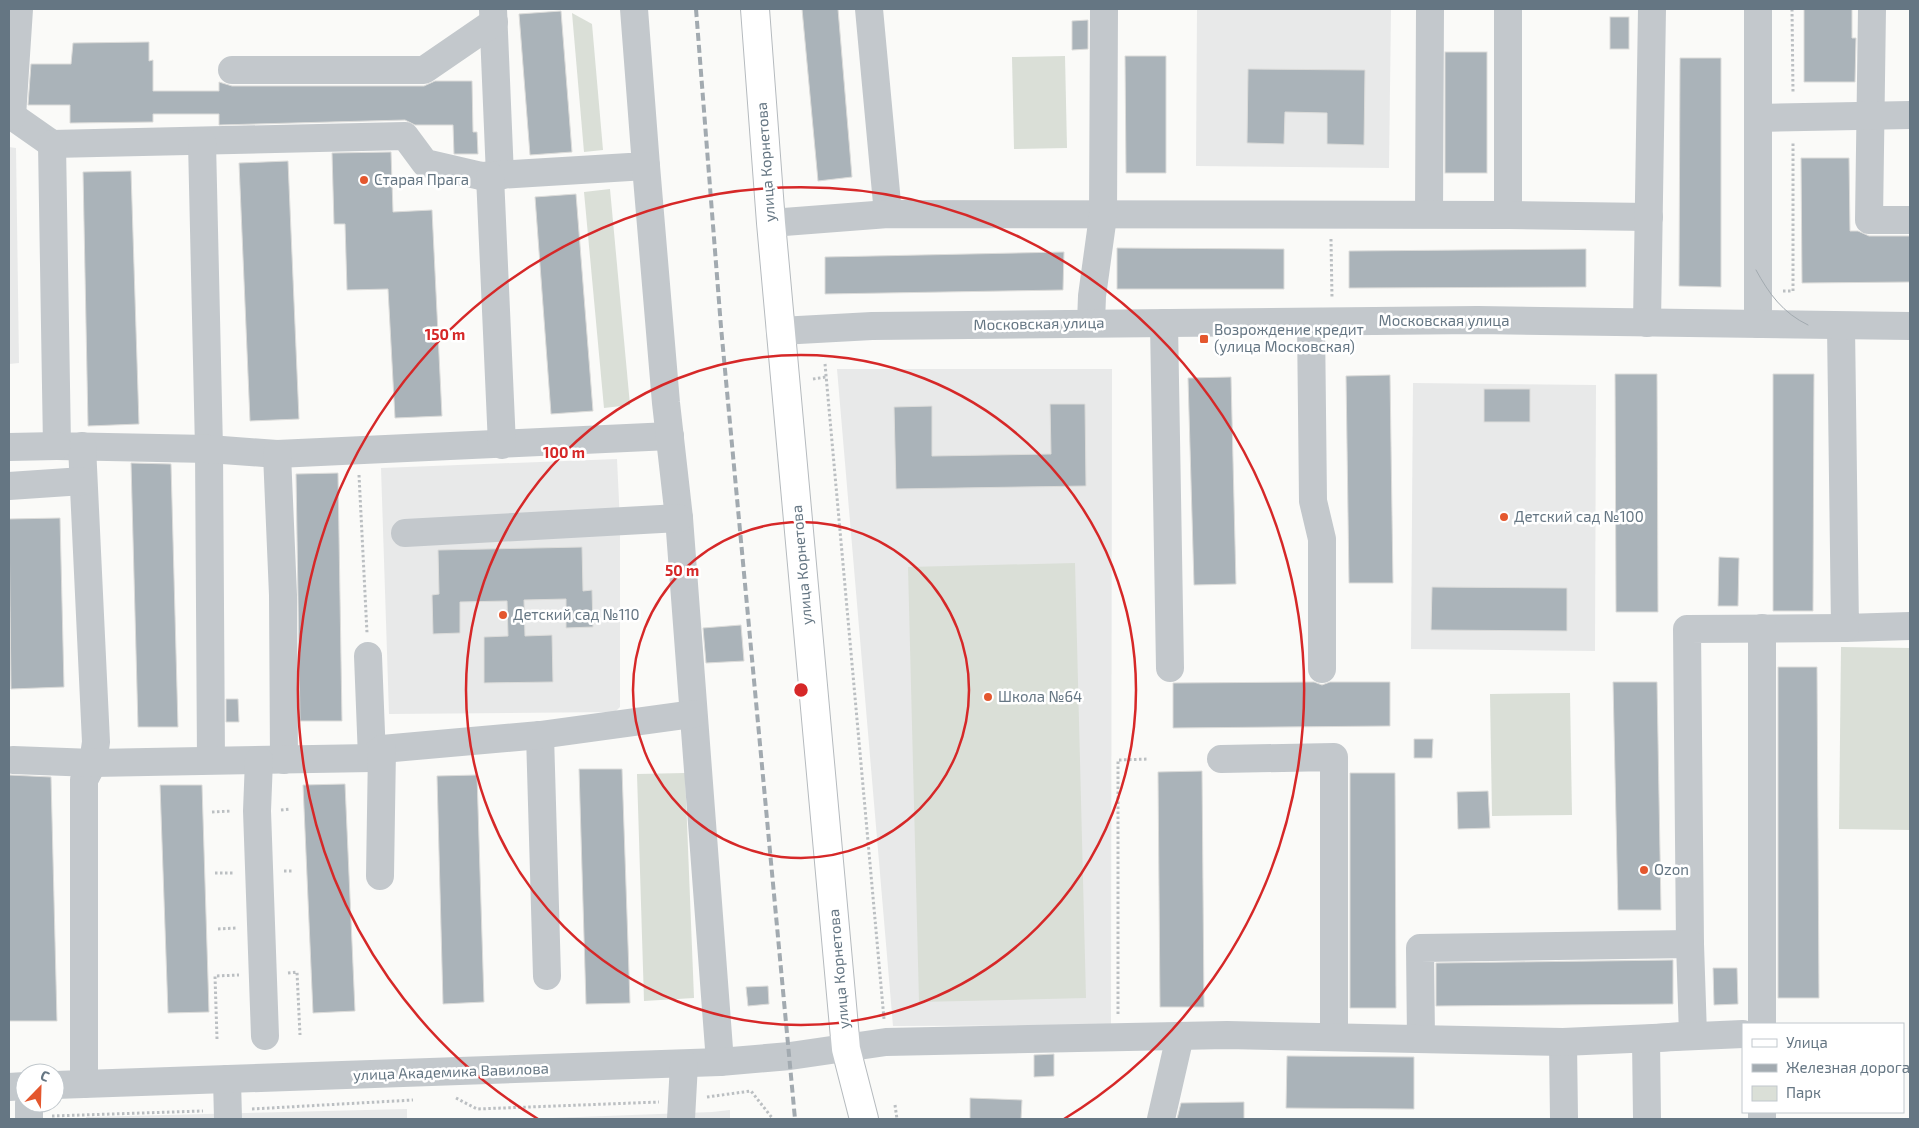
<svg xmlns="http://www.w3.org/2000/svg" width="1919" height="1128" font-family="'Exo 2',sans-serif">
<style>
.built{fill:#e8e9e9}
.green{fill:#dadfd7}
.building{fill:#aab3b9;stroke:#dcdcda}
.lines{fill:none;stroke-linecap:round;stroke-linejoin:round}
.major-casing{stroke:#b5babe;stroke-width:30}
.path{stroke:#bbbfc2;stroke-width:3;stroke-dasharray:2.5 2.5;stroke-linecap:butt}
.minor{stroke:#c3c8cc;stroke-width:28}
.major{stroke:#fff;stroke-width:28}
.tram{stroke:#a2aab0;stroke-width:1}
.rail{stroke:#a2aab0;stroke-width:4;stroke-dasharray:8 4;stroke-linecap:butt}
.ring{fill:none;stroke:#d62828;stroke-width:2.5}
.poi-dot{fill:#e4572e;stroke:#fff;stroke-width:2}
.labels{text-anchor:middle;stroke-width:5;stroke-linejoin:round;paint-order:stroke}
.street-label{font-size:15px;fill:#657683;stroke:#fff}
.poi-label{font-size:15px;fill:#657683;stroke:#fff;text-anchor:start}
.centre{fill:#d62828;stroke:#fff;stroke-width:2.5}
.ring-label{font-size:15px;text-anchor:middle;font-weight:bold;fill:#d62828;stroke:#fff;stroke-width:5;stroke-linejoin:round;paint-order:stroke}
</style>
<rect width="100%" height="100%" fill="#fafaf8"/>
<g class="built">
<polygon points="1197,9 1391,9 1389,168 1196,166"/>
<polygon points="9,147 16,148 19,363 9,364"/>
<polygon points="837,369 1112,369 1111,1025 893,1026"/>
<polygon points="1413,383 1596,385 1595,651 1411,649"/>
<polygon points="617,459 620,523 620,707 615,712 389,714 381,468"/>
<polygon points="407,1109 407,1119 86,1119 86,1117"/>
<polygon points="730,1110 730,1119 525,1119 712,1112"/>
</g>
<g class="green">
<polygon points="572,13 592,24 603,150 584,152"/>
<polygon points="1065,56 1067,148 1014,149 1012,57"/>
<polygon points="610,189 630,405 604,408 584,192"/>
<polygon points="1075,563 1086,998 919,1002 908,567"/>
<polygon points="1841,647 1910,648 1910,830 1839,829"/>
<polygon points="1570,693 1572,815 1492,816 1490,694"/>
<polygon points="685,773 694,998 644,1001 637,774"/>
</g>
<g class="building">
<polygon points="802,9 838,9 852,177 818,181"/>
<polygon points="1804,9 1852,9 1852,38 1856,38 1855,82 1804,82"/>
<polygon points="561,11 572,152 530,155 519,14"/>
<rect x="1610" y="17" width="19" height="32"/>
<polygon points="1088,20 1088,49 1072,50 1072,21"/>
<polygon points="149,42 149,61 153,60 153,91 219,91 219,82 232,86 424,86 435,81 472,81 473,132 477,132 478,154 454,154 453,125 415,125 405,120 219,125 219,114 153,114 153,122 70,123 70,105 28,105 31,64 71,64 73,43"/>
<rect x="1445" y="52" width="42" height="121"/>
<polygon points="1125,56 1166,56 1166,173 1126,173"/>
<polygon points="1680,58 1721,58 1721,287 1679,286"/>
<polygon points="1248,69 1365,70 1364,145 1327,144 1327,113 1285,112 1284,144 1247,143"/>
<polygon points="391,152 393,212 432,210 442,416 395,418 388,289 347,290 345,224 334,224 332,153"/>
<polygon points="1801,158 1849,158 1850,231 1858,231 1869,236 1910,236 1910,282 1802,283"/>
<polygon points="288,161 299,419 250,421 239,163"/>
<polygon points="131,171 139,424 88,426 83,172"/>
<polygon points="576,194 593,411 551,414 535,197"/>
<polygon points="1117,248 1284,249 1284,289 1117,289"/>
<polygon points="1586,249 1586,287 1349,288 1349,251"/>
<polygon points="1064,252 1063,290 825,294 825,257"/>
<polygon points="1615,374 1657,374 1658,612 1616,612"/>
<polygon points="1773,374 1814,374 1813,611 1773,611"/>
<polygon points="1390,375 1393,583 1349,583 1346,376"/>
<polygon points="1231,377 1236,584 1194,585 1188,378"/>
<rect x="1484" y="389" width="46" height="33"/>
<polygon points="1050,404 1085,404 1086,486 896,489 894,407 932,406 932,456 1051,454"/>
<polygon points="131,463 171,464 178,727 138,727"/>
<polygon points="338,473 342,721 300,721 296,474"/>
<polygon points="60,518 64,687 11,689 9,519"/>
<polygon points="582,547 583,591 592,590 593,627 566,628 566,599 524,600 525,636 552,635 553,682 484,683 484,637 508,636 507,601 460,602 460,633 433,634 432,595 439,594 438,550"/>
<polygon points="1719,557 1739,558 1738,606 1718,606"/>
<polygon points="1432,587 1567,588 1567,631 1431,630"/>
<polygon points="741,625 744,661 706,663 703,628"/>
<polygon points="1778,667 1817,667 1819,998 1778,998"/>
<polygon points="1314,682 1322,685 1330,682 1390,682 1390,726 1173,728 1173,683"/>
<polygon points="1613,682 1657,682 1661,910 1618,910"/>
<polygon points="226,699 238,699 239,722 226,722"/>
<polygon points="1414,739 1433,739 1432,758 1414,758"/>
<polygon points="579,769 622,769 630,1003 586,1004"/>
<polygon points="1202,771 1204,1007 1160,1007 1158,772"/>
<polygon points="1350,773 1395,773 1396,1008 1350,1008"/>
<polygon points="9,775 51,777 57,1021 9,1021"/>
<polygon points="477,775 484,1002 443,1004 437,776"/>
<polygon points="345,784 355,1011 313,1013 303,785"/>
<polygon points="160,785 202,785 209,1012 168,1013"/>
<polygon points="1488,791 1490,828 1458,829 1457,792"/>
<polygon points="1673,960 1673,1004 1436,1006 1436,963"/>
<polygon points="1713,968 1737,968 1738,1004 1714,1005"/>
<polygon points="768,986 769,1004 748,1006 746,987"/>
<polygon points="1054,1054 1054,1076 1034,1077 1034,1055"/>
<polygon points="1287,1056 1414,1057 1414,1109 1286,1108"/>
<polygon points="970,1098 1022,1100 1021,1119 970,1119"/>
<polygon points="1244,1102 1244,1119 1177,1119 1181,1103"/>
</g>
<g class="lines">
<g class="major-casing">
<polyline id="major" points="755,9 771,223 846,1049 864,1119"/>
</g>
<g class="path">
<polyline points="1792,9 1793,93"/>
<polyline points="1331,239 1332,298"/>
<polyline points="1783,291 1793,291 1793,142"/>
<polyline points="825,364 884,1019"/>
<polyline points="813,379 826,377"/>
<polyline points="359,475 367,633"/>
<polyline points="281,810 290,809"/>
<polyline points="212,812 232,811"/>
<polyline points="284,871 293,871"/>
<polyline points="215,873 235,873"/>
<polyline points="218,929 237,928"/>
<polyline points="288,973 297,972 300,1035"/>
<polyline points="1118,1014 1118,760 1148,759"/>
<polyline points="217,1039 215,976 239,975"/>
<polyline points="707,1097 751,1091 773,1119"/>
<polyline points="456,1098 477,1109 659,1102"/>
<polyline points="895,1105 897,1119"/>
<polyline points="252,1109 413,1100"/>
<polyline points="52,1116 203,1111"/>
</g>
<g class="minor">
<polyline points="493,9 500,176"/>
<polyline points="869,9 888,214"/>
<polyline points="1508,9 1508,215"/>
<polyline points="1872,9 1869,220 1910,220"/>
<polyline points="232,70 424,70 494,22"/>
<polyline points="9,116 12,116 52,144 405,136 425,163 481,176 646,166 634,9"/>
<polyline points="12,116 19,9"/>
<polyline points="1758,118 1910,115"/>
<polyline points="202,142 209,449 211,760"/>
<polyline points="52,144 57,446 209,449 277,454 670,436"/>
<polyline points="646,166 666,403 679,518 720,1062"/>
<polyline points="490,176 502,445"/>
<polyline points="1429,214 1430,9"/>
<polyline points="771,223 888,214 1508,215 1649,217"/>
<polyline points="1311,322 1313,501 1322,539 1322,669"/>
<polyline points="1091,323 1092,296 1103,216 1104,9"/>
<polyline points="1164,323 1170,668"/>
<polyline points="1647,323 1652,9"/>
<polyline points="1758,324 1758,9"/>
<polyline points="1841,326 1845,628 1910,626"/>
<polyline points="780,331 872,326 1478,320 1910,326"/>
<polyline points="82,446 96,742 93,763 84,780 84,1084"/>
<polyline points="9,447 57,446"/>
<polyline points="277,454 283,595 284,760"/>
<polyline points="9,486 83,481"/>
<polyline points="405,533 679,518"/>
<polyline points="368,656 372,758"/>
<polyline points="540,735 547,976"/>
<polyline points="1221,759 1334,757 1334,1036"/>
<polyline points="13,760 93,763 372,758 382,749 540,735 693,714"/>
<polyline points="259,760 257,811 265,1036"/>
<polyline points="380,876 382,749"/>
<polyline points="1690,944 1687,629 1845,628"/>
<polyline points="1762,1024 1762,628"/>
<polyline points="1421,1039 1420,948 1690,944 1693,1035 1646,1039 1647,1119"/>
<polyline points="1563,1042 1564,1119"/>
<polyline points="227,1079 228,1119"/>
<polyline points="55,1085 720,1062 790,1056 886,1042 1227,1035 1563,1042 1743,1034"/>
<polyline points="9,1087 25,1086"/>
<polyline points="29,1103 29,1119"/>
<polyline points="681,1119 684,1064"/>
<polyline points="1161,1119 1180,1036"/>
<polyline points="1762,1119 1762,1112"/>
</g>
<use href="#major" class="major"/>
<path class="tram" d="M1756 270C1769 294 1783 313 1808 325"/>
<polyline class="rail" points="696,9 721,327 795,1119"/>
</g>
<g class="ring">
<circle cx="801" cy="690" r="168"/>
<circle cx="801" cy="690" r="335"/>
<path d="M538 1119A503 503 0 1 1 1064 1119"/>
</g>
<g class="poi-dot">
<circle cx="364" cy="180" r="5"/>
<rect x="1199" y="334" width="10" height="10" rx="2.5"/>
<circle cx="1504" cy="517" r="5"/>
<circle cx="503" cy="615" r="5"/>
<circle cx="988" cy="697" r="5"/>
<circle cx="1644" cy="870" r="5"/>
</g>
<g class="labels">
<g class="street-label">
<text transform="translate(766 162) rotate(-94)" y="5">улица Корнетова</text>
<text x="1444" y="326">Московская улица</text>
<text transform="translate(1039 324) rotate(-1)" y="5">Московская улица</text>
<text transform="translate(802 565) rotate(-95)" y="5">улица Корнетова</text>
<text transform="translate(839 969) rotate(-95)" y="5">улица Корнетова</text>
<text transform="translate(451 1072) rotate(-2)" y="5">улица Академика Вавилова</text>
</g>
<g class="poi-label">
<text x="374" y="185">Старая Прага</text>
<text x="1214" y="335">Возрождение кредит<tspan x="1214" dy="17">(улица Московская)</tspan></text>
<text x="1514" y="522">Детский сад №100</text>
<text x="513" y="620">Детский сад №110</text>
<text x="998" y="702">Школа №64</text>
<text x="1654" y="875">Ozon</text>
</g>
</g>
<circle cx="801" cy="690" r="8" class="centre"/>
<g class="ring-label">
<text x="445" y="340">150 m</text>
<text x="564" y="458">100 m</text>
<text x="682" y="576">50 m</text>
</g>
<rect width="1919" height="1128" fill="none" stroke="#657683" stroke-width="20"/>
<rect x="1742" y="1023" width="162" height="90" fill="#ffffff" stroke="#c1c8cd"/>
<rect x="1752" y="1039" width="25" height="8" fill="#ffffff" stroke="#c1c8cd"/>
<text x="1786" y="1048" font-size="15" fill="#657683">Улица</text>
<rect x="1752" y="1064" width="25" height="8" fill="#a2aab0" stroke="#c1c8cd"/>
<text x="1786" y="1073" font-size="15" fill="#657683">Железная дорога</text>
<rect x="1752" y="1086" width="25" height="15" fill="#dadfd7" stroke="#c1c8cd"/>
<text x="1786" y="1098" font-size="15" fill="#657683">Парк</text>
<g transform="translate(40 1088) rotate(23)"><circle r="24" fill="#ffffff" stroke="#c1c8cd"/>
<path d="M0-4L9 19L0 12L-9 19Z" fill="#e4572e"/>
<text y="-8" font-size="14" font-weight="bold" text-anchor="middle" fill="#657683">С</text>
</g>
</svg>
